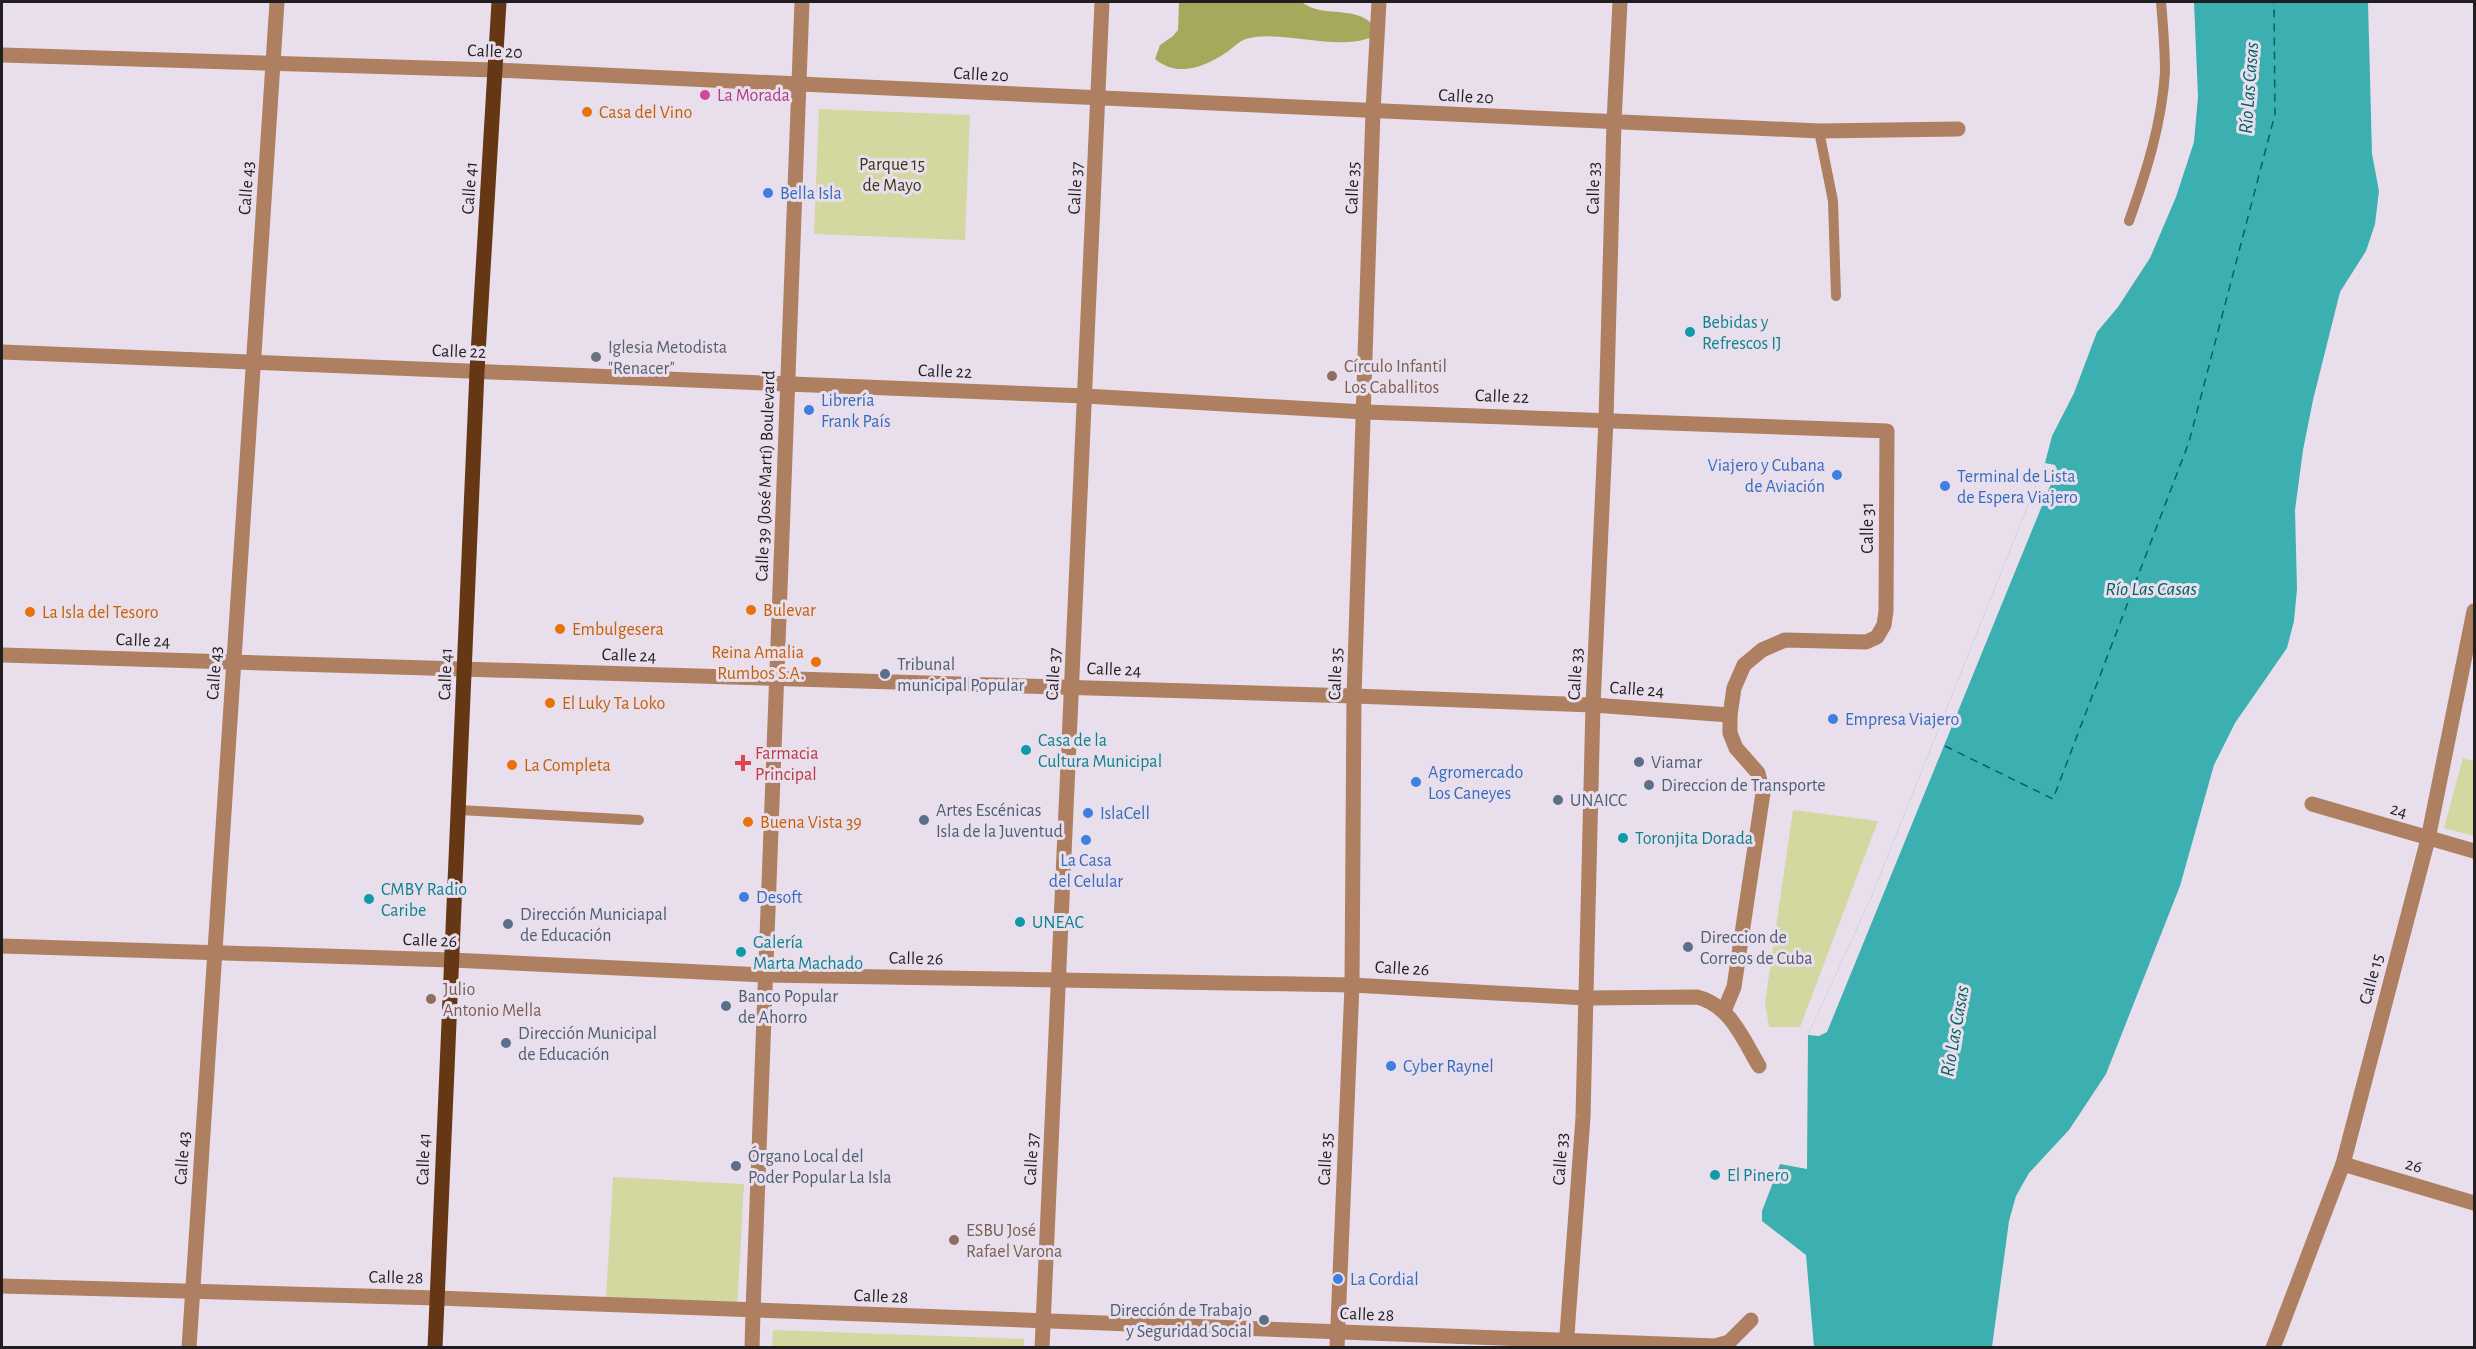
<svg xmlns="http://www.w3.org/2000/svg" width="2476" height="1349" font-family="'Alegreya Sans',sans-serif">
<style>
.green{fill:#d3d7a0}
.forest{fill:#a6a95c}
.water{fill:#3cafb0}
.pier{fill:#e9dfec}
.lines{fill:none;stroke-linecap:round;stroke-linejoin:round}
.ferry{stroke:#006465;stroke-width:1.5;stroke-dasharray:8 6;stroke-linecap:butt}
.service{stroke:#ae7f61;stroke-width:10}
.pedestrian{stroke:#ae7f61;stroke-width:15}
.minor{stroke:#ae7f61;stroke-width:15}
.tertiary{stroke:#ae7f61;stroke-width:15}
.primary{stroke:#663714;stroke-width:15}
.hotel-dot{fill:#d1479c;stroke:#e9dfec;stroke-width:2}
.food-dot{fill:#e8710a;stroke:#e9dfec;stroke-width:2}
.shop-dot{fill:#3f7fe0;stroke:#e9dfec;stroke-width:2}
.culture-dot{fill:#0f9aa8;stroke:#e9dfec;stroke-width:2}
.worship-dot{fill:#6b7280;stroke:#e9dfec;stroke-width:2}
.education-dot{fill:#8d6e63;stroke:#e9dfec;stroke-width:2}
.service-dot{fill:#5c6f8a;stroke:#e9dfec;stroke-width:2}
.health-dot{fill:#e0444e;stroke:#e9dfec;stroke-width:2}
.labels{text-anchor:middle;stroke-width:6;stroke-linejoin:round;paint-order:stroke}
.street-label{font-size:18px;fill:#211e22;stroke:#e9dfec}
.hotel-label{font-size:18px;fill:#b23c85;stroke:#e9dfec;text-anchor:start}
.food-label{font-size:18px;fill:#c56008;stroke:#e9dfec;text-anchor:start}
.park-label{font-size:18px;fill:#383917;stroke:#e9dfec}
.shop-label{font-size:18px;fill:#366cbe;stroke:#e9dfec;text-anchor:start}
.culture-label{font-size:18px;fill:#0d838f;stroke:#e9dfec;text-anchor:start}
.worship-label{font-size:18px;fill:#5b616d;stroke:#e9dfec;text-anchor:start}
.education-label{font-size:18px;fill:#785e54;stroke:#e9dfec;text-anchor:start}
.service-label{font-size:18px;fill:#4e5e75;stroke:#e9dfec;text-anchor:start}
.health-label{font-size:18px;fill:#be3a42;stroke:#e9dfec;text-anchor:start}
.water-label{font-size:20px;font-style:italic;fill:#006465;stroke:#e9dfec}
</style>
<rect width="100%" height="100%" fill="#e9dfec"/>
<g class="green">
<polygon points="819,109 970,115 965,240 814,234"/>
<polygon points="2463,758 2474,761 2474,836 2444,828"/>
<polygon points="1793,810 1878,821 1800,1027 1769,1027 1765,1003"/>
<polygon points="613,1177 744,1184 737,1310 606,1299"/>
<polygon points="773,1330 1024,1339 1024,1347 772,1347"/>
</g>
<path class="forest" d="M1179 2H1302C1324 21 1366 0 1379 36 1369 38 1358 42 1348 42 1318 44 1274 31 1246 39 1239 41 1233 48 1227 52 1205 67 1177 78 1155 59L1160 45 1173 36 1178 30Z"/>
<polygon class="water" points="2194,2 2368,2 2372,154 2379,191 2375,224 2366,251 2340,292 2313,400 2303,450 2295,510 2297,589 2294,621 2287,648 2235,723 2214,765 2180,886 2106,1074 2069,1130 2029,1173 2016,1196 2009,1221 1992,1347 1814,1347 1806,1255 1762,1221 1762,1211 1780,1164 1807,1169 1808,1035 1873,893 2045,463 2052,436 2074,393 2097,332 2118,307 2150,258 2176,197 2194,142 2198,97"/>
<polygon class="pier" points="2045,463 2055,465 2057,469 1827,1032 1819,1036 1808,1035 1873,893"/>
<g class="lines">
<polyline class="ferry" points="1945,746 2053,799 2189,442 2275,114 2274,2"/>
<g class="service">
<polyline points="1819,131 1833,201 1836,296"/>
<path d="M2129 221C2146 173 2162 123 2165 72 2165 48 2163 25 2161 2"/>
<polyline points="459,810 639,820"/>
</g>
<polyline class="pedestrian" points="753,1311 802,2"/>
<g class="minor">
<polyline points="2,55 495,70 1819,131 1958,129"/>
<polyline points="2,352 1085,396 1365,412 1887,431 1886,611 1884,625 1877,637 1866,642 1785,640 1762,650 1744,665 1734,688 1730,715 1730,733 1736,748 1758,773 1763,793 1734,987 1724,1011"/>
<polyline points="2,655 1354,696 1593,705 1730,715"/>
<polyline points="2312,804 2474,851"/>
<path d="M2 946 451 960 766 975 1352 985 1586 998 1697 997C1730 1005 1743 1039 1759 1066"/>
<polyline points="2343,1164 2474,1203"/>
<polyline points="2,1286 437,1298 1715,1346 1729,1342 1751,1320"/>
<polyline points="189,1348 277,2"/>
<polyline points="752,1348 753,1311"/>
<polyline points="2273,1348 2343,1164 2428,839 2474,611"/>
</g>
<g class="tertiary">
<polyline points="1042,1348 1102,2"/>
<polyline points="1337,1348 1352,985 1354,696 1373,111 1379,2"/>
<polyline points="1566,1348 1583,1117 1593,705 1606,419 1614,122 1620,2"/>
</g>
<polyline class="primary" points="435,1348 477,371 499,2"/>
</g>
<circle class="hotel-dot" cx="705" cy="95" r="6"/>
<g class="food-dot">
<circle cx="587" cy="112" r="6"/>
<circle cx="751" cy="610" r="6"/>
<circle cx="30" cy="612" r="6"/>
<circle cx="560" cy="629" r="6"/>
<circle cx="816" cy="662" r="6"/>
<circle cx="550" cy="703" r="6"/>
<circle cx="512" cy="765" r="6"/>
<circle cx="748" cy="822" r="6"/>
</g>
<g class="shop-dot">
<circle cx="768" cy="193" r="6"/>
<circle cx="809" cy="410" r="6"/>
<circle cx="1837" cy="475" r="6"/>
<circle cx="1945" cy="486" r="6"/>
<circle cx="1833" cy="719" r="6"/>
<circle cx="1416" cy="782" r="6"/>
<circle cx="1088" cy="813" r="6"/>
<circle cx="1086" cy="840" r="6"/>
<circle cx="744" cy="897" r="6"/>
<circle cx="1391" cy="1066" r="6"/>
<circle cx="1338" cy="1279" r="6"/>
</g>
<g class="culture-dot">
<circle cx="1690" cy="332" r="6"/>
<circle cx="1026" cy="750" r="6"/>
<circle cx="1623" cy="838" r="6"/>
<circle cx="369" cy="899" r="6"/>
<circle cx="1020" cy="922" r="6"/>
<circle cx="741" cy="952" r="6"/>
<circle cx="1715" cy="1175" r="6"/>
</g>
<circle class="worship-dot" cx="596" cy="357" r="6"/>
<g class="education-dot">
<circle cx="1332" cy="376" r="6"/>
<circle cx="431" cy="999" r="6"/>
<circle cx="954" cy="1240" r="6"/>
</g>
<g class="service-dot">
<circle cx="885" cy="674" r="6"/>
<circle cx="1639" cy="762" r="6"/>
<circle cx="1649" cy="785" r="6"/>
<circle cx="1558" cy="800" r="6"/>
<circle cx="924" cy="820" r="6"/>
<circle cx="508" cy="924" r="6"/>
<circle cx="1688" cy="947" r="6"/>
<circle cx="726" cy="1006" r="6"/>
<circle cx="506" cy="1043" r="6"/>
<circle cx="736" cy="1166" r="6"/>
<circle cx="1264" cy="1320" r="6"/>
</g>
<path class="health-dot" d="M740 754h6v6h6v6h-6v6h-6v-6h-6v-6h6z"/>
<g class="labels">
<g class="street-label">
<text transform="translate(495 51) rotate(2)" y="6">Calle 20</text>
<text transform="translate(981 74) rotate(3)" y="6">Calle 20</text>
<text transform="translate(1466 96) rotate(3)" y="6">Calle 20</text>
<text transform="translate(246 188) rotate(-86)" y="6">Calle 43</text>
<text transform="translate(469 188) rotate(-86)" y="6">Calle 41</text>
<text transform="translate(1075 188) rotate(-87)" y="6">Calle 37</text>
<text transform="translate(1352 188) rotate(-88)" y="6">Calle 35</text>
<text transform="translate(1593 188) rotate(-89)" y="6">Calle 33</text>
<text transform="translate(459 351) rotate(2)" y="6">Calle 22</text>
<text transform="translate(945 371) rotate(2)" y="6">Calle 22</text>
<text transform="translate(1502 396) rotate(2)" y="6">Calle 22</text>
<text transform="translate(765 476) rotate(-88)" y="6">Calle 39 (José Martí) Boulevard</text>
<text transform="translate(1867 528) rotate(-90)" y="6">Calle 31</text>
<text transform="translate(143 640) rotate(2)" y="6">Calle 24</text>
<text transform="translate(629 655) rotate(2)" y="6">Calle 24</text>
<text transform="translate(1114 669) rotate(2)" y="6">Calle 24</text>
<text transform="translate(214 673) rotate(-86)" y="6">Calle 43</text>
<text transform="translate(445 674) rotate(-88)" y="6">Calle 41</text>
<text transform="translate(1053 674) rotate(-87)" y="6">Calle 37</text>
<text transform="translate(1335 674) rotate(-88)" y="6">Calle 35</text>
<text transform="translate(1575 674) rotate(-87)" y="6">Calle 33</text>
<text transform="translate(1637 689) rotate(4)" y="6">Calle 24</text>
<text transform="translate(2399 810) rotate(17)" y="6">24</text>
<text transform="translate(430 940) rotate(2)" y="6">Calle 26</text>
<text transform="translate(916 958) rotate(1)" y="6">Calle 26</text>
<text transform="translate(1402 968) rotate(3)" y="6">Calle 26</text>
<text transform="translate(2371 979) rotate(-75)" y="6">Calle 15</text>
<text transform="translate(182 1158) rotate(-86)" y="6">Calle 43</text>
<text transform="translate(423 1159) rotate(-88)" y="6">Calle 41</text>
<text transform="translate(1031 1159) rotate(-87)" y="6">Calle 37</text>
<text transform="translate(1325 1159) rotate(-87)" y="6">Calle 35</text>
<text transform="translate(1560 1159) rotate(-86)" y="6">Calle 33</text>
<text transform="translate(2414 1165) rotate(16)" y="6">26</text>
<text transform="translate(396 1277) rotate(1)" y="6">Calle 28</text>
<text transform="translate(881 1296) rotate(2)" y="6">Calle 28</text>
<text transform="translate(1367 1314) rotate(2)" y="6">Calle 28</text>
</g>
<g class="hotel-label">
<text x="717" y="101">La Morada</text>
</g>
<g class="food-label">
<text x="599" y="118">Casa del Vino</text>
<text x="763" y="616">Bulevar</text>
<text x="42" y="618">La Isla del Tesoro</text>
<text x="572" y="635">Embulgesera</text>
<text x="804" y="658" text-anchor="end">Reina Amalia<tspan x="804" dy="21">Rumbos S.A.</tspan></text>
<text x="562" y="709">El Luky Ta Loko</text>
<text x="524" y="771">La Completa</text>
<text x="760" y="828">Buena Vista 39</text>
</g>
<g class="park-label">
<text x="892" y="170">Parque 15<tspan x="892" dy="21">de Mayo</tspan></text>
</g>
<g class="shop-label">
<text x="780" y="199">Bella Isla</text>
<text x="821" y="406">Librería<tspan x="821" dy="21">Frank País</tspan></text>
<text x="1825" y="471" text-anchor="end">Viajero y Cubana<tspan x="1825" dy="21">de Aviación</tspan></text>
<text x="1957" y="482">Terminal de Lista<tspan x="1957" dy="21">de Espera Viajero</tspan></text>
<text x="1845" y="725">Empresa Viajero</text>
<text x="1428" y="778">Agromercado<tspan x="1428" dy="21">Los Caneyes</tspan></text>
<text x="1100" y="819">IslaCell</text>
<text x="1086" y="866" text-anchor="middle">La Casa<tspan x="1086" dy="21">del Celular</tspan></text>
<text x="756" y="903">Desoft</text>
<text x="1403" y="1072">Cyber Raynel</text>
<text x="1350" y="1285">La Cordial</text>
</g>
<g class="culture-label">
<text x="1702" y="328">Bebidas y<tspan x="1702" dy="21">Refrescos IJ</tspan></text>
<text x="1038" y="746">Casa de la<tspan x="1038" dy="21">Cultura Municipal</tspan></text>
<text x="1635" y="844">Toronjita Dorada</text>
<text x="381" y="895">CMBY Radio<tspan x="381" dy="21">Caribe</tspan></text>
<text x="1032" y="928">UNEAC</text>
<text x="753" y="948">Galería<tspan x="753" dy="21">Marta Machado</tspan></text>
<text x="1727" y="1181">El Pinero</text>
</g>
<g class="worship-label">
<text x="608" y="353">Iglesia Metodista<tspan x="608" dy="21">"Renacer"</tspan></text>
</g>
<g class="education-label">
<text x="1344" y="372">Círculo Infantil<tspan x="1344" dy="21">Los Caballitos</tspan></text>
<text x="443" y="995">Julio<tspan x="443" dy="21">Antonio Mella</tspan></text>
<text x="966" y="1236">ESBU José<tspan x="966" dy="21">Rafael Varona</tspan></text>
</g>
<g class="service-label">
<text x="897" y="670">Tribunal<tspan x="897" dy="21">municipal Popular</tspan></text>
<text x="1651" y="768">Viamar</text>
<text x="1661" y="791">Direccion de Transporte</text>
<text x="1570" y="806">UNAICC</text>
<text x="936" y="816">Artes Escénicas<tspan x="936" dy="21">Isla de la Juventud</tspan></text>
<text x="520" y="920">Dirección Municiapal<tspan x="520" dy="21">de Educación</tspan></text>
<text x="1700" y="943">Direccion de<tspan x="1700" dy="21">Correos de Cuba</tspan></text>
<text x="738" y="1002">Banco Popular<tspan x="738" dy="21">de Ahorro</tspan></text>
<text x="518" y="1039">Dirección Municipal<tspan x="518" dy="21">de Educación</tspan></text>
<text x="748" y="1162">Órgano Local del<tspan x="748" dy="21">Poder Popular La Isla</tspan></text>
<text x="1252" y="1316" text-anchor="end">Dirección de Trabajo<tspan x="1252" dy="21">y Seguridad Social</tspan></text>
</g>
<g class="health-label">
<text x="755" y="759">Farmacia<tspan x="755" dy="21">Principal</tspan></text>
</g>
<g class="water-label">
<text transform="translate(2248 88) rotate(-86)" y="7">Río Las Casas</text>
<text x="2151" y="595">Río Las Casas</text>
<text transform="translate(1954 1031) rotate(-80)" y="7">Río Las Casas</text>
</g>
</g>
<rect width="2476" height="1349" fill="none" stroke="#211e22" stroke-width="6"/>
</svg>
